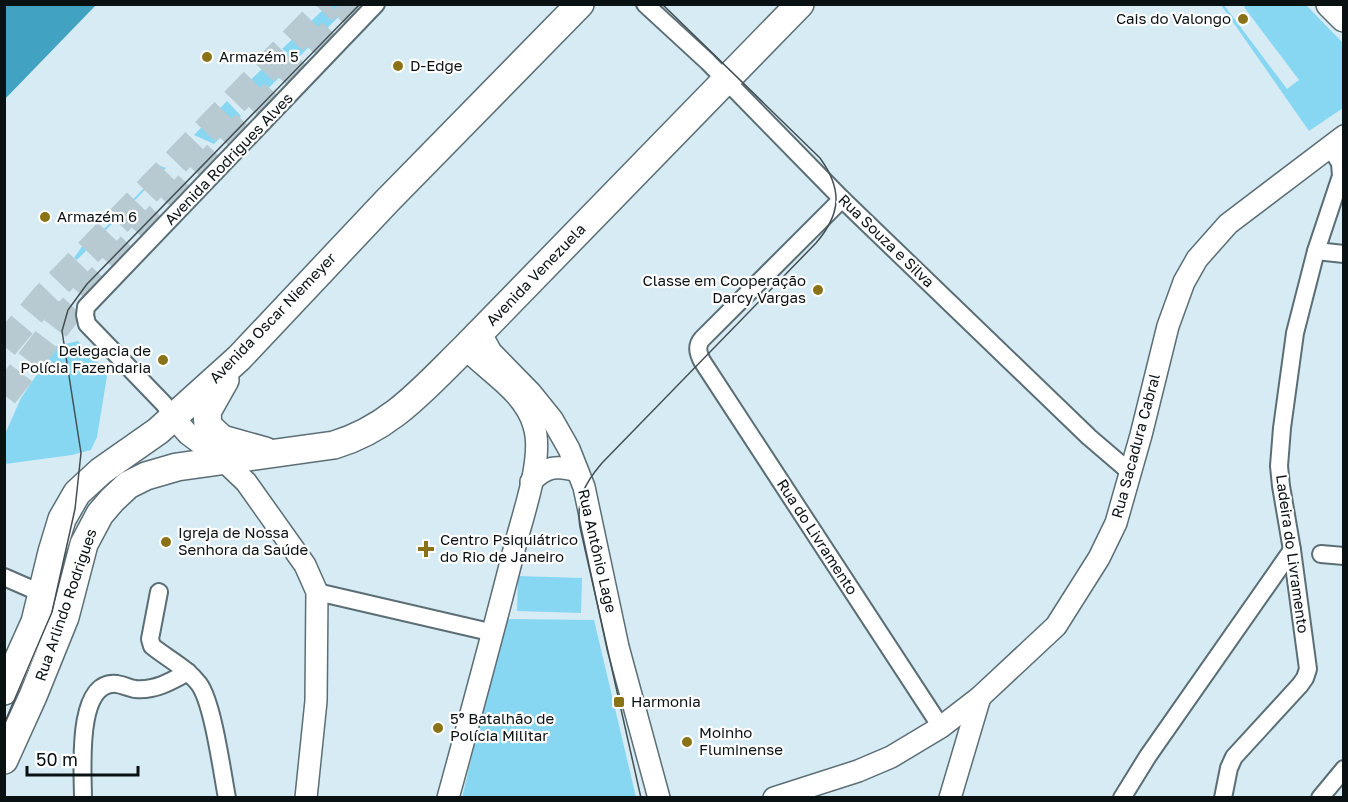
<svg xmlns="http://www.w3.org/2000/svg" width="1348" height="802" font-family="'Golos Text',sans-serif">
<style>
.green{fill:#87d7f3}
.water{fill:#41a2c1}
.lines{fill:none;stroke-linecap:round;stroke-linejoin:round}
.trunk-tunnel{stroke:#b7cad1;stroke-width:28;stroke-dasharray:28 14;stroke-linecap:butt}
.minor-casing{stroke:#5c6e75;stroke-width:20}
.tertiary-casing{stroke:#5c6e75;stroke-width:24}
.primary-casing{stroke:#5c6e75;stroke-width:30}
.minor{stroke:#fff;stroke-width:16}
.tertiary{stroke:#fff;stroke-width:21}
.primary{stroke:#fff;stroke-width:27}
.tram{stroke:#444f53;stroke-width:1.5}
.poi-dot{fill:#8a7316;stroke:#fff;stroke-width:2}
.labels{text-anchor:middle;stroke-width:4.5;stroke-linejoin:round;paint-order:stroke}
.poi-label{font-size:15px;fill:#0a1113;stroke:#fff;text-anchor:start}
.street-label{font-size:15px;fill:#0a1113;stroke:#fff}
</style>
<rect width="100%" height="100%" fill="#d6ebf3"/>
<g class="green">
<polygon points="329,4 350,5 250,107 240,90 262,69 270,72 288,53 282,49"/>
<polygon points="1246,5 1306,5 1343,43 1343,108 1309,131 1221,5 1224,5 1287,89 1299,80 1244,7"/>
<polygon points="227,101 241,116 214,144 194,135"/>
<polygon points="155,164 166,168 77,260 74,258 95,228 102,231 147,185 141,178"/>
<polygon points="78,341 105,370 107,376 97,437 91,450 72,455 5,464 5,434 21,398 56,346"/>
<polygon points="518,576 582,578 581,613 517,611"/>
<polygon points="504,619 594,620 636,797 462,798"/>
</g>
<polygon class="water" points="5,4 96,5 5,99 4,5"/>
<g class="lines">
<g class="trunk-tunnel">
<polyline points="4,346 45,297 329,4"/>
<polyline points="4,395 64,317 359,4"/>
</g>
<g class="minor-casing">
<g id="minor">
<polyline points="645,4 708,62 842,199 1089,437 1131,473"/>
<path d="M842 199 702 339C696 346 698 353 702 361L941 727"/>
<polyline points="1316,251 1344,254"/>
<polyline points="173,417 164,404 87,324 85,315 86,307 376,4"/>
<polyline points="1321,554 1344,556"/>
<polyline points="4,577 43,594"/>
<path d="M159 592 150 639 152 646C168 659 187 668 199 684 213 703 222 772 227 798"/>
<polyline points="317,592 494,633"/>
<path d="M83 798C83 772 75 679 117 684 123 685 129 688 135 689 155 691 172 681 188 672"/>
<polyline points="1122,798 1148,756 1292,550"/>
<polyline points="1223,798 1229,768 1234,757 1300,685 1305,678 1308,669 1292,550 1281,486 1279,466 1282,428 1295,333 1316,251 1341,176 1340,163 1330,147"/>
<polyline points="1320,798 1344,769"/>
</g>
</g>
<g class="tertiary-casing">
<g id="tertiary">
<polyline points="480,332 491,352 531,393 552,419 569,449 584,487 618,647 659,798"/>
<polyline points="173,417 188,434 224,461 246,482 305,565 317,592 316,701 306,798"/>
<path d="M531 482C545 466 558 465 577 471"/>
<path d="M448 798C471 714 494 630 515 546 523 514 544 457 534 426 525 392 488 372 465 348"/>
<polyline points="774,798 858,771 891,757 941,727 980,697 1056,626 1099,558 1116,523 1141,435 1168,326 1184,282 1197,259 1228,224 1344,136"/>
<polyline points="950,798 980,697"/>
</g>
</g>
<g class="primary-casing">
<g id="primary">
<polyline points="1330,4 1344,18"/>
<polyline points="225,380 207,412 208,426 222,439 265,451"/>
<polyline points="4,691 35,622 52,552 62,519 77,493 101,471 158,431 239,358 387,201 580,4"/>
<path d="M4 760 33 696 65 617 84 544 100 514 112 500 128 485 146 476 177 467 334 445C391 428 424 388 465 348L800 4"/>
</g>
</g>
<use href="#minor" class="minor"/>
<use href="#tertiary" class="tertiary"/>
<use href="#primary" class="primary"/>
<g class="tram">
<polyline points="4,724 52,612 75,509 81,453 62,331 68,310 87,284 360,4"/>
<path d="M641 798 580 527C576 500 584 484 602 463L816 243C841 214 843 190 820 158L662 4"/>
</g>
</g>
<g class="poi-dot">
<circle cx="1243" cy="19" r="6"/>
<circle cx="207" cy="57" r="6"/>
<circle cx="398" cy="66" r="6"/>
<circle cx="45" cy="217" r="6"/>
<circle cx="818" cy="290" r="6"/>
<circle cx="163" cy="360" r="6"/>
<circle cx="166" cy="542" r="6"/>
<path d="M423 540h6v6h6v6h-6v6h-6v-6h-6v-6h6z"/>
<rect x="613" y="696" width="12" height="12" rx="3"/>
<circle cx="438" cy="728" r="6"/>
<circle cx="687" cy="742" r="6"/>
</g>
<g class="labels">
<g class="poi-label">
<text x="1231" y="24" text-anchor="end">Cais do Valongo</text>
<text x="219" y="62">Armazém 5</text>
<text x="410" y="71">D-Edge</text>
<text x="57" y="222">Armazém 6</text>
<text x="806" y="286" text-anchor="end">Classe em Cooperação<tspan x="806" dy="17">Darcy Vargas</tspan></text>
<text x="151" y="356" text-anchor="end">Delegacia de<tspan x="151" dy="17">Polícia Fazendaria</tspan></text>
<text x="178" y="538">Igreja de Nossa<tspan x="178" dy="17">Senhora da Saúde</tspan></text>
<text x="440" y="545">Centro Psiquiátrico<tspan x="440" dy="17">do Rio de Janeiro</tspan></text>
<text x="631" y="707">Harmonia</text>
<text x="450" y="724">5º Batalhão de<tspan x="450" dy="17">Polícia Militar</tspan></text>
<text x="699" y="738">Moinho<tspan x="699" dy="17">Fluminense</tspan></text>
</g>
<g class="street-label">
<text transform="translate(229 159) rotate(-46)" y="5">Avenida Rodrigues Alves</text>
<text transform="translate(886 241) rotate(44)" y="5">Rua Souza e Silva</text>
<text transform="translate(536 275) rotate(-46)" y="5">Avenida Venezuela</text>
<text transform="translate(273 318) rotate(-46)" y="5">Avenida Oscar Niemeyer</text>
<text transform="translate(1136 446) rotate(-75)" y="5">Rua Sacadura Cabral</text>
<text transform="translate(817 537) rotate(57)" y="5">Rua do Livramento</text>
<text transform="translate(597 551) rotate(77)" y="5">Rua Antônio Lage</text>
<text transform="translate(1292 554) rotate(82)" y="5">Ladeira do Livramento</text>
<text transform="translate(66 605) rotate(-71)" y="5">Rua Arlindo Rodrigues</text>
</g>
</g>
<rect width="1348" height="802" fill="none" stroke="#0a1113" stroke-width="12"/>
<path d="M27 766v9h111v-9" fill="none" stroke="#0a1113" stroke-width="3"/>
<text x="36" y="766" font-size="18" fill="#0a1113" stroke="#ffffff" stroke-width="4.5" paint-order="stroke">50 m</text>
</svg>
